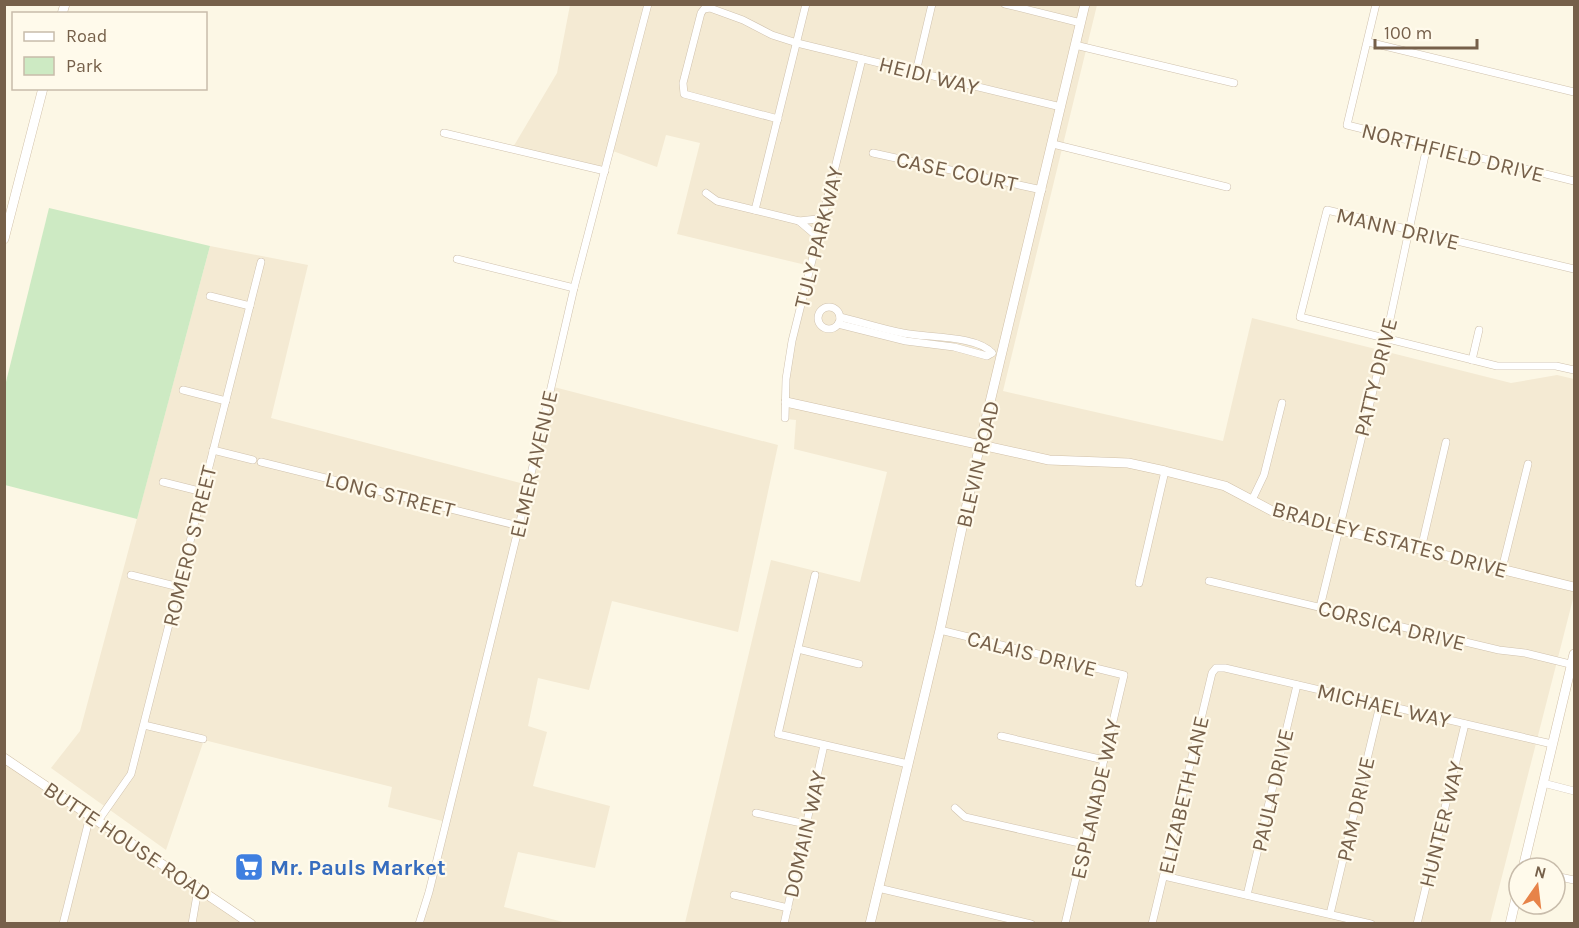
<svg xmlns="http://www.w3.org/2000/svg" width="1579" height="928" font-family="Karla,sans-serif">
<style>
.residential{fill:#f4ead3}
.green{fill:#cdeac3}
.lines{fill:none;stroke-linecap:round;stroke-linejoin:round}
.street-casing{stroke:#d0c2ae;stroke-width:8}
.secondary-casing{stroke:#d1c0a8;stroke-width:10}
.street{stroke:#fff;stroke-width:7}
.secondary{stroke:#fff;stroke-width:9}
.labels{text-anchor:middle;stroke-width:4.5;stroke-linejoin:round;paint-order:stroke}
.street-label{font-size:22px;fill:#76604a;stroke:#fffaeb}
.shop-label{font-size:22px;font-weight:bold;fill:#366cbe;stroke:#fffaeb;text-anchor:start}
</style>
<rect width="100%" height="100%" fill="#fcf7e5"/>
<g class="residential">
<polygon points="882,4 888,6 889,4 1097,5 1003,391 1223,441 1252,318 1511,383 1557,375 1574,379 1574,595 1490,923 685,923 771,560 860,582 887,472 794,449 796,420 786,419 786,379 810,266 677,234 700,143 666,135 657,167 610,150 605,171 512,149 557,73 570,5"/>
<polygon points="210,246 308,265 271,418 528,485 554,387 778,445 738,632 612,601 589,690 538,678 528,726 547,732 533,786 610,806 595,868 518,852 504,907 567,923 417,923 446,822 388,807 392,787 204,740 166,850 51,768 80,731"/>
<polygon points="4,760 243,923 5,923"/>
</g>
<polygon class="green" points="49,208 210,246 137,519 5,485 5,386"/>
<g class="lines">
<g class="street-casing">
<g id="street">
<polyline points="1005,4 1081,23"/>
<polyline points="1376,4 1347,125 1574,181"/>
<polyline points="1368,42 1574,92"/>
<polyline points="1075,45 1234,83"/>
<polyline points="916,72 932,4"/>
<polyline points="778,119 684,94 683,83 701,13 704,9 710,8 743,20 772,35 797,43 1061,107"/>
<polyline points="444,133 605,171"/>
<polyline points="1053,144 1227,187"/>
<polyline points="873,153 1042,190"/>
<polyline points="706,193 717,201 799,221 817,219 822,220"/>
<polyline points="755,210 806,4"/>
<polyline points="799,221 813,233 819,235"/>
<polyline points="457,259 574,288"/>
<polyline points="1574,269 1327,210 1300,317 1497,366 1556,366 1574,370"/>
<polyline points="210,296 250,306"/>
<circle cx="829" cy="318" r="11"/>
<path d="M840 317C861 322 882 329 903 333 926 338 977 335 992 353"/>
<polyline points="838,324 906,341 954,347 987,356 992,353"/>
<polyline points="1472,360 1479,330"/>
<polyline points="183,390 226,401"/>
<polyline points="785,418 786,379 792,341 862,59"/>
<polyline points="213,450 253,460"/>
<polyline points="261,462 519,526"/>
<polyline points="163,482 203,492"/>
<polyline points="1252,500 1264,475 1282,403"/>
<polyline points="1421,549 1446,442"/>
<polyline points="1502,569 1528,464"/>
<polyline points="131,575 179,587"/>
<polyline points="815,575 778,734 908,764"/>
<polyline points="1209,581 1499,650 1525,653 1574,665"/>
<polyline points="1139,583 1165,471"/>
<polyline points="1320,607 1386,338 1427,146"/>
<polyline points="940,630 1124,675 1065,924"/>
<polyline points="798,649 859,664"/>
<polyline points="144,725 203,739"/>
<polyline points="1001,736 1104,760"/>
<polyline points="1543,783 1574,791"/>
<polyline points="955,808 965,817 1084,844"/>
<polyline points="756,813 806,824"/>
<polyline points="98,821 131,774 261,262"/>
<polyline points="1164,876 1371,924"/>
<polyline points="1555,876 1574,880"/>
<polyline points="878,888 1031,924"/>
<polyline points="734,895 788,908"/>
<polyline points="1247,895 1297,685"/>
<polyline points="1330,914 1380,705"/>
<polyline points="63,924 90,816"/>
<polyline points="192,924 198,889"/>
<polyline points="419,924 429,892 519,526 574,288 648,4"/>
<polyline points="784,924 824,745"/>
<polyline points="1152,924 1212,673 1216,668 1225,668 1552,744"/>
<polyline points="1417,924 1465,724"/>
</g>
</g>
<g class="secondary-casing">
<g id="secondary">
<polyline points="62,14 65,4"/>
<polyline points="4,239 43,88"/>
<polyline points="786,402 1049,460 1128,463 1165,471 1225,486 1276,513 1288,517 1574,587"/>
<polyline points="4,758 251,924"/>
<polyline points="1523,868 1574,654"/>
<polyline points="870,924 940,630 980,444 1085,4"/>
<polyline points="1510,924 1519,885"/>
</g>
</g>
<use href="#street" class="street"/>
<use href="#secondary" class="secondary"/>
</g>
<defs>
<g id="supermarket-square" transform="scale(1.5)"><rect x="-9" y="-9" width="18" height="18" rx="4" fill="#3f7fe0" stroke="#fffaeb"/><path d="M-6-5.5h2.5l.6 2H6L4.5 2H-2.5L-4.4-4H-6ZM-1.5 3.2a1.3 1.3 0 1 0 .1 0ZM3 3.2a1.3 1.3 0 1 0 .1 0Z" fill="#fff"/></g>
</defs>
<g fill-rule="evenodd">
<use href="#supermarket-square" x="249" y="867"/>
</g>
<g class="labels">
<g class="street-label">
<text transform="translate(929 75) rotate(14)" y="8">HEIDI WAY</text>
<text transform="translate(1453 152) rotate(14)" y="8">NORTHFIELD DRIVE</text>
<text transform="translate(957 171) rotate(12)" y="8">CASE COURT</text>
<text transform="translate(1398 228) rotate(13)" y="8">MANN DRIVE</text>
<text transform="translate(818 237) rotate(-76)" y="8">TULY PARKWAY</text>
<text transform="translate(1375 377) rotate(-76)" y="8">PATTY DRIVE</text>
<text transform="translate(533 464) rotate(-77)" y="8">ELMER AVENUE</text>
<text transform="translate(977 464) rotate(-77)" y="8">BLEVIN ROAD</text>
<text transform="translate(390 494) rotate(14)" y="8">LONG STREET</text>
<text transform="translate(1390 539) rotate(15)" y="8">BRADLEY ESTATES DRIVE</text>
<text transform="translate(189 546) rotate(-76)" y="8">ROMERO STREET</text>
<text transform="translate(1392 625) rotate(14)" y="8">CORSICA DRIVE</text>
<text transform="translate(1032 653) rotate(14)" y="8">CALAIS DRIVE</text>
<text transform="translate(1384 705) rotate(13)" y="8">MICHAEL WAY</text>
<text transform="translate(1272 790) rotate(-77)" y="8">PAULA DRIVE</text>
<text transform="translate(1183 795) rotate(-77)" y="8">ELIZABETH LANE</text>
<text transform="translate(1095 799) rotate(-77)" y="8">ESPLANADE WAY</text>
<text transform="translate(1355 809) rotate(-77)" y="8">PAM DRIVE</text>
<text transform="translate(1441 824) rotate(-76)" y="8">HUNTER WAY</text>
<text transform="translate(804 834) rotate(-77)" y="8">DOMAIN WAY</text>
<text transform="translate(128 841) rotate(34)" y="8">BUTTE HOUSE ROAD</text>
</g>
<g class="shop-label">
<text x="270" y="875">Mr. Pauls Market</text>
</g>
</g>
<rect width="1579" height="928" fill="none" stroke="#76604a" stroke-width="12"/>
<rect x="12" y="12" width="195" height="78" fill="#fffaeb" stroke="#c8bcab" stroke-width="1.5"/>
<rect x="24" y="32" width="30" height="9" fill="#ffffff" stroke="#c8bcab" stroke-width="1.5"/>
<text x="66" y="42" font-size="18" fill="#76604a">Road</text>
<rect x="24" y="57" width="30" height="18" fill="#cdeac3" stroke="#c8bcab" stroke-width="1.5"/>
<text x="66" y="72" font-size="18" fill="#76604a">Park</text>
<g transform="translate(1537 886) rotate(14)"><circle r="28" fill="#fffaeb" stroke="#c8bcab" stroke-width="1.5"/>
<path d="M0-4.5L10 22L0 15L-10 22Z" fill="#e78349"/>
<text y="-9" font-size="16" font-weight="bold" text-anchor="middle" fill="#76604a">N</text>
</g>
<path d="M1375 39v9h102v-9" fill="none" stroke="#76604a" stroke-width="3"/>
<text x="1384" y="39" font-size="18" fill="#76604a" stroke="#fffaeb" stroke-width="4.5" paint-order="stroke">100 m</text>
</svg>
